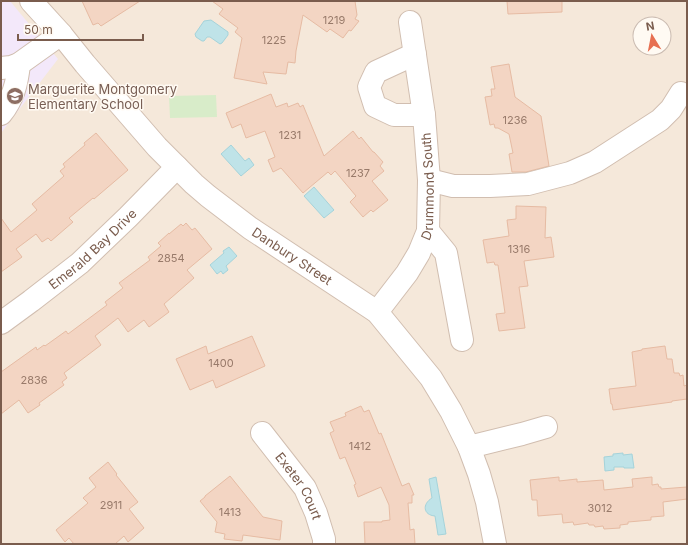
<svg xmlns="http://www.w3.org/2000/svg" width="688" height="545" font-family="Inter,sans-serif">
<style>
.residential{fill:#f5e8da;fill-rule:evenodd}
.education{fill:#f3e8fa}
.green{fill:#d8ecc9}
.water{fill:#bfe3e8;stroke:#a5d3da}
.building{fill:#f3d5c3;stroke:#e6bba3}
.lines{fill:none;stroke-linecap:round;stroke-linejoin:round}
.minor-casing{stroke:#d1beb0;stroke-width:24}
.minor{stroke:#fff;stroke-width:22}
.labels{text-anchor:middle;stroke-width:3;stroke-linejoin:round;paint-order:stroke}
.number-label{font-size:11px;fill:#987a6a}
.education-label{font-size:13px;fill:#785e54;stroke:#fffaf3;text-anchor:start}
.street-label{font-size:13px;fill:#7a5c4d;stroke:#fffaf3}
</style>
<rect width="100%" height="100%" fill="#fdf6ec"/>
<path class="residential" d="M1 1H687V544H1ZM640 24H664V48H640Z"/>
<polygon class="education" points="1,1 10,1 58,59 1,133"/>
<polygon class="green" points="216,95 217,117 170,118 169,96"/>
<g class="water">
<polygon points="211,20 228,32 228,35 222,43 220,44 210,37 207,37 204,41 202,41 196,37 195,34 204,21"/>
<polygon points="231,145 245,161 249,158 254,165 241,176 221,154"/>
<polygon points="314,187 334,210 324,218 304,196"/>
<polygon points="229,247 237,256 226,266 228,270 223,274 221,271 217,274 210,265 224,253 223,251"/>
<polygon points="623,453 623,455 632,454 634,468 624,468 624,467 614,467 614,470 605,471 604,457 613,456 613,454"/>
<path d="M436 477 446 534 438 535 435 516C423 515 422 504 432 498L429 479Z"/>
</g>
<g class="building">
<polygon points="82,1 140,1 101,26 98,23 93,25"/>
<polygon points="212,1 355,1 357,15 355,19 359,21 351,31 349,30 343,38 330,29 327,32 303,15 296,51 295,63 288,62 286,74 263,72 267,84 234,78 242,38 235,32 238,28 219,14 223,9"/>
<polygon points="507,1 562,1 562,12 508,14"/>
<polygon points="509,64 515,97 541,116 549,166 526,172 512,172 509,154 513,153 509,134 498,128 495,128 494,124 490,125 485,97 492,96 491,89 495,89 491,67"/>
<polygon points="271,94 276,107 287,103 288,107 298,103 300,107 303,105 324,156 353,131 359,139 361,137 373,152 374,152 383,162 380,166 384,171 372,181 388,200 373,212 371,210 363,217 350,202 356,196 335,171 331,175 328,172 303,193 281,168 273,172 268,160 275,157 265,131 246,138 241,124 232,128 226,113"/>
<polygon points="96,133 128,170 94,199 93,198 69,218 73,222 51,241 48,238 42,242 36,234 16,249 22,257 1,272 1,218 11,232 37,210 32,204 64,176 60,171 65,167 63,164 85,145 84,143"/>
<polygon points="516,206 546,207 545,238 551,237 554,257 524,261 528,286 519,287 525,328 499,331 496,314 505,313 498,265 495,265 494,262 487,263 483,240 509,236 507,220 516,219"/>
<polygon points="186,223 192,230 195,228 212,249 187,270 194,278 164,304 169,312 149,327 144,320 128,332 118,318 95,336 101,345 64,373 67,378 62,382 64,385 39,403 40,405 28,413 19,400 1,414 1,372 36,347 37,350 44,345 45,346 66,331 68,334 107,305 105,302 123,288 119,283 150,260 148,257 161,246 158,243 169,233 169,234 181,224 183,226"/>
<polygon points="252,336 265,366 216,388 213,380 190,390 176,359 206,346 208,354"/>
<polygon points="665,346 667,359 672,359 674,373 679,373 680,376 683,375 684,386 687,385 687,399 672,401 672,402 613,410 612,404 611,404 609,389 636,386 632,352 642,350 642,349"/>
<polygon points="361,406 364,412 369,410 379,434 381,433 402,486 409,483 414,495 412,495 412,503 408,503 410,530 414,529 415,544 365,544 364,522 382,522 382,521 390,520 389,505 381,487 358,497 354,485 356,484 345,457 340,459 330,433 334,431 330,422 346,416 345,413"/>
<polygon points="108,462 117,474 116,475 138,502 129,509 144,528 128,542 124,536 115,544 74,544 69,538 65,542 56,530 88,503 83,498 96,487 89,478"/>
<polygon points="230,476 263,517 282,521 280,540 243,535 242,541 224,539 225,534 215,532 217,522 200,501 205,497 205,496"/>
<polygon points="559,477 559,481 577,479 577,482 603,480 604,490 633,487 632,479 652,477 652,485 658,484 659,487 661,487 661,489 687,487 687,499 663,502 664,516 651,517 651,520 628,522 628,524 620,525 620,528 604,529 603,526 595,527 594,525 589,525 588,523 574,525 573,522 563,523 562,514 538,516 537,500 532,500 530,480"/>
</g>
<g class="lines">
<g class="minor-casing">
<g id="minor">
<path id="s1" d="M31 1 61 34 85 64 157 147 194 184 208 196 250 228 377 312 431 378 451 411 469 447 479 474 487 502 495 544"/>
<polyline points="415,54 376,72 369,87 375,106 394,115 424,115"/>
<polyline points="1,68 11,67 19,64 61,34"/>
<path d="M1 114C13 99 17 84 19 64"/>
<polyline points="429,180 453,186 490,186 528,184 570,173 595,162 660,120 671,109 681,93"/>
<polyline points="428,231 446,253 462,340"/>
<path id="s2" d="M377 312 407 273 419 253 428 231 429 180 424 115 410 22"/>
<path id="s3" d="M1 323 31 301 80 263 128 217 177 167"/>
<path id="s4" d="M262 433 305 488 316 513 324 539V544"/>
<polyline points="469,447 522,434 546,427"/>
</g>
</g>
<use href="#minor" class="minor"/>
</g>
<defs>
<g id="school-disc" transform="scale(0.9)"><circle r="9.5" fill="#8d6e63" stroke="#fffaf3"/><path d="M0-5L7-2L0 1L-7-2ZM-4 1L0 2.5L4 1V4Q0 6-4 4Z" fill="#fff"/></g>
</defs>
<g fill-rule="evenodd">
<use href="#school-disc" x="15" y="96"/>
</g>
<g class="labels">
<g class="number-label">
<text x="334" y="24">1219</text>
<text x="274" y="44">1225</text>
<text x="515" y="124">1236</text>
<text x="290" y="139">1231</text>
<text x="358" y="177">1237</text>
<text x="519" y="253">1316</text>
<text x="171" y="262">2854</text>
<text x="221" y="367">1400</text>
<text x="34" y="384">2836</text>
<text x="360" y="450">1412</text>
<text x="111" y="509">2911</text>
<text x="600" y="512">3012</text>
<text x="230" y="516">1413</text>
</g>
<g class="education-label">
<text x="28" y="94">Marguerite Montgomery<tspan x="28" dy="15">Elementary School</tspan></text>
</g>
<g class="street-label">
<text dy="5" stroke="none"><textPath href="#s2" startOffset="141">Drummond South</textPath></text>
<text dy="5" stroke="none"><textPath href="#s3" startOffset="118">Emerald Bay Drive</textPath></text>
<text dy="5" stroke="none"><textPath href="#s1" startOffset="367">Danbury Street</textPath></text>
<text dy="5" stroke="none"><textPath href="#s4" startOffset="65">Exeter Court</textPath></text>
</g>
</g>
<rect width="688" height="545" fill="none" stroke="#7a5c4d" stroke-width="4"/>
<g transform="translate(652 36) rotate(350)"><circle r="19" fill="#fffaf3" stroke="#cabbb1"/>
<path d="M0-3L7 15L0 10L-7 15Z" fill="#e76f51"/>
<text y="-6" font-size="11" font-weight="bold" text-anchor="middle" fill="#7a5c4d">N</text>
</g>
<path d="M18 34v6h125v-6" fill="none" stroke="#7a5c4d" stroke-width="2"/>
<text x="24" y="34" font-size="12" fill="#7a5c4d" stroke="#fffaf3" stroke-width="3" paint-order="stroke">50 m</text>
</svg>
